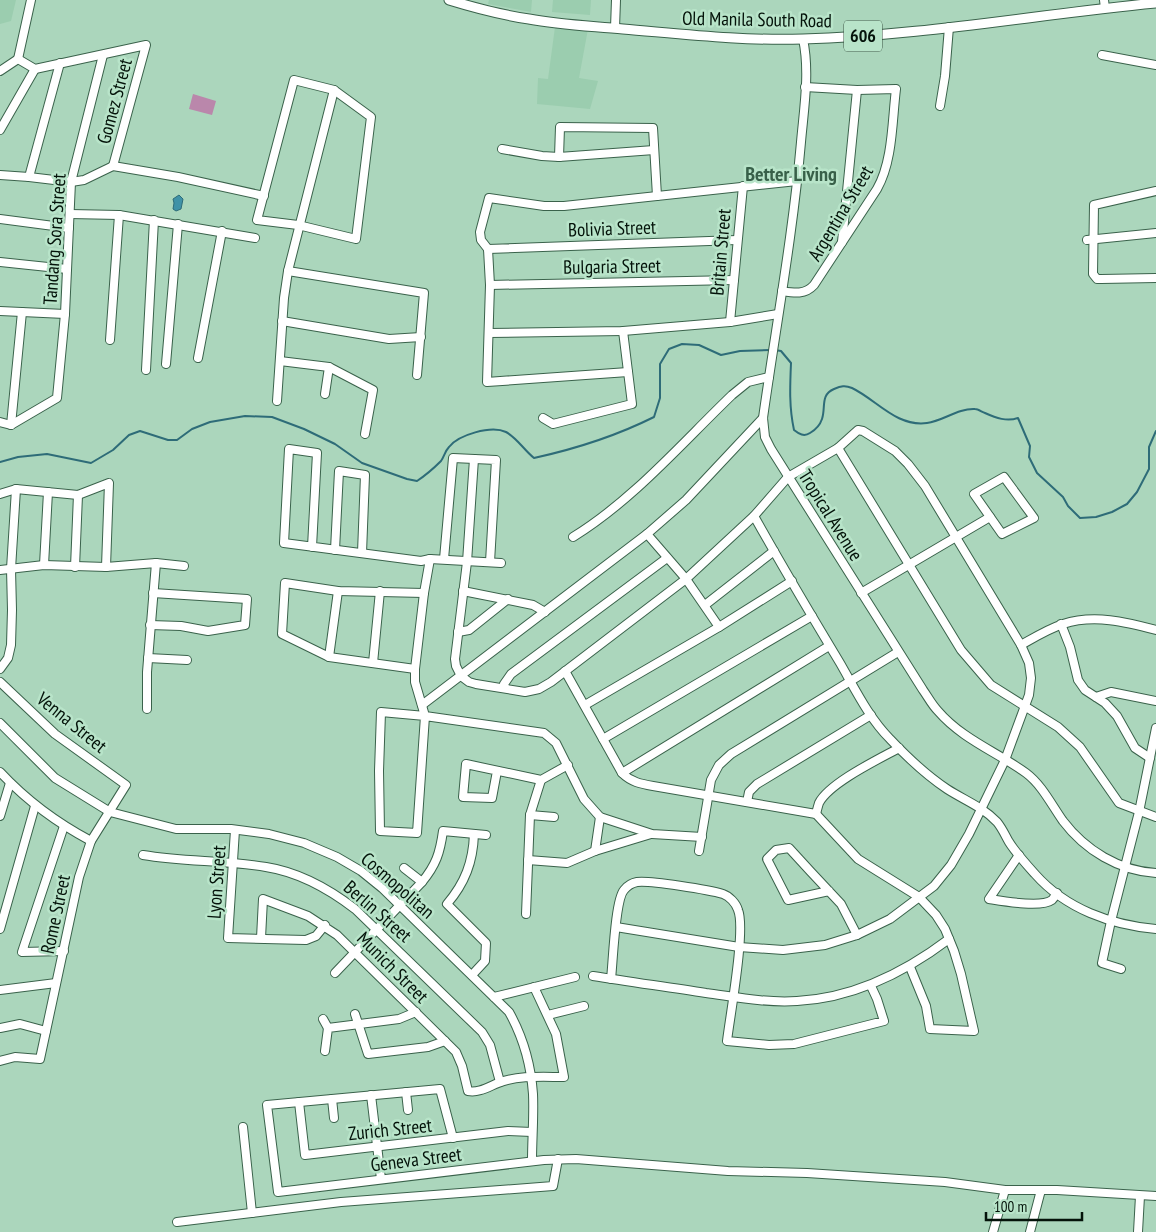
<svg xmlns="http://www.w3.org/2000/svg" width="1156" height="1232" font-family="'PT Sans Narrow',sans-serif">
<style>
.built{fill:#9bcdaf}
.grass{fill:#ba87ab}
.water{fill:#4092a7;stroke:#2e6c78}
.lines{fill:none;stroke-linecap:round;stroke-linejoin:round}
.stream{stroke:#2e6c78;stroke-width:2}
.minor-casing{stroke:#3a624b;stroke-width:10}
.major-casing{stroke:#3a624b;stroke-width:11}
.minor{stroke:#fff;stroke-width:8}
.major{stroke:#fff;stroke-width:9}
.labels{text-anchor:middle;stroke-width:5;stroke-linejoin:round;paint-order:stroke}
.shield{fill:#b8e4c9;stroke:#3a5243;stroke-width:1}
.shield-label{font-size:18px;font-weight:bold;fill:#04130a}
.street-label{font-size:19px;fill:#04130a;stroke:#b8e4c9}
.neighbourhood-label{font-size:20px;font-weight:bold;fill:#386049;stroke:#b8e4c9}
</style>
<rect width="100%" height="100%" fill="#abd6bc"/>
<g class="built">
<polygon points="0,0 16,0 11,21 0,24"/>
<polygon points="489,0 532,0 531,12 488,4"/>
<polygon points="553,0 591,0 590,15 552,12"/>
<polygon points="555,27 588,29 579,78 598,81 590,109 537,104 538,78 548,79"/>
</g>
<polygon class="grass" points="193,94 216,101 212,115 189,109"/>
<polygon class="water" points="179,195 183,199 181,209 176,211 173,209 174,203 173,199"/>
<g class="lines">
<g class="stream">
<path d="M775 350 781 351 791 363C790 386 789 407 794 430 799 434 804 437 810 433 817 429 820 425 822 419 826 407 820 395 834 389 841 386 845 385 852 388 877 400 896 427 927 423 943 421 958 408 975 409 978 409 982 412 985 413 996 418 1007 422 1018 418L1030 446 1029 457 1037 473 1063 497 1068 506 1080 518 1096 517 1112 512 1127 504 1137 492 1149 469V447L1156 431"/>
<path d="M0 462 18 457 47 454 91 463 113 450 129 435 140 431 168 440H177L192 429 210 422 245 416 272 417 304 429 335 444 362 463 407 479 417 481C426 475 434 468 441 461 444 457 445 451 449 447 458 435 491 425 506 432 517 438 524 450 534 458 575 449 616 436 654 417L660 398V364L669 349 682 344 699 345 721 355 740 351 770 350"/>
</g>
<g class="minor-casing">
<g id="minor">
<polyline points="1104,0 1105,8"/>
<polyline points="615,28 616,0"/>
<path d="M803 39C810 72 804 108 801 142 793 234 776 326 763 418L765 437 771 449 923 690C928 697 932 705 938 711 962 739 997 752 1026 773 1042 785 1051 804 1063 821 1085 850 1119 871 1156 873"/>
<polyline points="1102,55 1156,65"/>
<polyline points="18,59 35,69 146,45 113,166"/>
<polyline points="18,59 31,0"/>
<polyline points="0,71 18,59"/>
<polygon points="294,80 334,90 371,117 356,239 298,225 257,220"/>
<polyline points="940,106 945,76 949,27"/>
<polyline points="0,130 35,69"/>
<polyline points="502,149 542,156 559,157 654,150"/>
<polyline points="559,157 560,127 653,128 657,196"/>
<polyline points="113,166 178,177 264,196"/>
<polyline points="0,175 29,177 71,182 84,180 113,166"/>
<polyline points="29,177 60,63"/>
<polyline points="1156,191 1094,205 1093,274 1097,279 1101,279 1156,278"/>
<polyline points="70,214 119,215 255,238"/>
<polyline points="0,219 69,228"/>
<polyline points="1087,240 1156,233"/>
<polyline points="842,242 857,90"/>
<polyline points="488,249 737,240"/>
<polyline points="0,262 67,269"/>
<polyline points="288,271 424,293 417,375"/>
<polyline points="490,285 734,280"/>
<path d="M782 291C794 293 805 295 814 285L877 189C893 161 892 121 896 89L857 90 805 87"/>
<polyline points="0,311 65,314"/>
<polyline points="282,321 389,339 421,337"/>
<polyline points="730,322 743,186"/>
<polyline points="489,333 623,331 730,322 778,314"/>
<polyline points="110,340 119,215"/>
<polyline points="198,358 222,231"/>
<polyline points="280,361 329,367 373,390 365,434"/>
<polyline points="166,364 178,224"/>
<polyline points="146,370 154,220"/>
<polyline points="628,372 487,382 490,285 488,249 481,240 480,232 489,198 544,206 564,206 797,181"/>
<polyline points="325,394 329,367"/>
<polyline points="277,401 284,298 288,271 334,90"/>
<polyline points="543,418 553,424 632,404 623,331"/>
<polyline points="0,422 11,425 57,398 65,314 71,182 103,55"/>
<polyline points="11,425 22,312"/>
<polyline points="838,448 961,650 991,685 1058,727 1080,747 1119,803 1156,817"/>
<polyline points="474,459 467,562 455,659 456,666 461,676 469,682 476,684 525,692 539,689 551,682 686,579 754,516 788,477 838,448 858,430 863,431 895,451 908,464 925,486 1021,645 1029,663 1031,678 1029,695 1005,760 969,834 951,865 934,886 890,919 857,935 825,945 783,950 739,947 616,927"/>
<polygon points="1004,477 1034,518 1002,534 974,494"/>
<polyline points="0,494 16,489 78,495 109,483 106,567"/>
<path d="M754 516C782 566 811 615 840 663 855 689 869 718 890 739 907 757 926 775 947 789 964 800 983 807 997 822 1002 828 1005 835 1009 842 1016 853 1026 864 1035 874 1066 909 1111 925 1156 929"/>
<polyline points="647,534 686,579 719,627"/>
<path d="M573 537C633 500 681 444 732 395L748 382 769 377"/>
<polyline points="312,547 317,453 289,449 284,543 421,561 430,559 501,563"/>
<polyline points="335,550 339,471 365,475 362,553"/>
<polyline points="430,559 424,593 415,669 415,682 425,716 417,833 380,831 379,771 381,712 425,716 544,733 556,743 584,799 600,817 652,834 702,837"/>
<polyline points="444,559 453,458 496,460 490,562"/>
<polyline points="156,563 184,566"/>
<polyline points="44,565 48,492"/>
<polyline points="75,567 78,495"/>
<polyline points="0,570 44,565 106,567 156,563 147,672 147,709"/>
<polyline points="463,591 533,605 545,612"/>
<polyline points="861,593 990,517"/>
<polyline points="705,605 774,551"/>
<polyline points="1061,624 1070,647 1078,680 1085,690 1105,703 1117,716 1135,748 1150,758"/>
<polyline points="150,625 181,626 208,631 245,625 247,599 153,593"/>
<polyline points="458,632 469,630 508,599"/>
<path d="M1021 645C1035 637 1048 629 1063 624 1094 614 1126 622 1156 630"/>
<polyline points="329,657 338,591"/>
<polyline points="148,658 187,660"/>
<polyline points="373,663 380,591"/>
<polyline points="0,669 8,658 11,645 12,610 11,569 16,489"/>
<polyline points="415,669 329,657 282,634 285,583 338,591 424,593"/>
<path d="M565 671 622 773C631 782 641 784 653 786L816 814 858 859 919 897 936 915 945 929 954 951 961 974 974 1031 930 1029 926 1006 910 967"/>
<polyline points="0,682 55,734 126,785 91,841 79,877 40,1059 15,1057 0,1061"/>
<polyline points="505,688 504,684 511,674 667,558"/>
<polyline points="1096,697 1111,692 1156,701"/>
<polyline points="422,705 647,534 686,500 763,418"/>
<polyline points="585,705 719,627 792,581"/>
<path d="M0 723 55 778 110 812 176 829H231L269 834 304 843 337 857 361 871 382 888 509 1012C523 1037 531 1066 533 1094 534 1116 532 1139 532 1161"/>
<polyline points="603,739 812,616"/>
<polyline points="497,771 492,798 463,797 466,764 541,780 568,765"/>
<path d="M0 772C27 801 57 823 91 841"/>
<polyline points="622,773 829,646"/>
<polyline points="747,802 749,792 757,784 871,715"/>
<path d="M816 814C817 810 818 806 819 803 829 783 879 759 899 748"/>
<polyline points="530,815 554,817"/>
<polyline points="0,816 10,783"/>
<polyline points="64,826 22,952 64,951"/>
<polyline points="235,830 228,938 306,940 316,936 325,925"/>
<polyline points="595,851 600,817"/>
<polyline points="699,851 711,780 719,765 731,754 898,652"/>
<path d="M143 855C184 862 225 860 266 867 298 872 329 889 355 909L482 1032 490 1045 500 1082"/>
<path d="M1019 855 989 899C1002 901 1041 908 1052 900 1054 898 1055 896 1057 893"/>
<polyline points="528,860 567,863 595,851 651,834"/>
<polyline points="404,868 422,882"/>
<polyline points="829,891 788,900 767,859 776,850 789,848 811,872 841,904 857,935"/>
<polyline points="526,914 530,815 541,780"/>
<polyline points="0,929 35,806"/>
<path d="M261 938 263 899 308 916 337 935 456 1052 462 1066 468 1091C479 1093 488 1087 498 1083 518 1075 543 1077 564 1077L556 1034 534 987"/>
<polyline points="1121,969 1102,963 1111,921 1139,812 1156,728"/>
<path d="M335 973 422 882C436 865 440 853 443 831L486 835"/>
<path d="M472 975 485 961 486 943 447 904C465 883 473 862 474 834"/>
<path d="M593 976C630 982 668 987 706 993 736 997 766 1003 797 1001 854 998 904 973 949 939"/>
<path d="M611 979C613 962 615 900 624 890 627 886 632 883 637 882 649 880 710 890 723 894 729 896 736 903 738 910 746 929 730 1016 727 1041L769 1045 794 1044 884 1021 877 999 871 986"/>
<polyline points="0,990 56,983"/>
<polyline points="494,997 575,977"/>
<polyline points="355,1014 368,1054 428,1047 445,1041"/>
<polyline points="548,1015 584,1006"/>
<polyline points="323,1019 328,1028"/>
<polyline points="0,1028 20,1024 46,1031"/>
<polyline points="325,1051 328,1028 399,1019 416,1012"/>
<polyline points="406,1092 408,1110"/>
<polyline points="371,1095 381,1179"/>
<polyline points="332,1099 334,1118"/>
<polyline points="299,1102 305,1155 508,1131 532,1132"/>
<polyline points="243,1127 252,1213"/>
<polyline points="453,1138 440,1089 267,1105 278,1192 544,1160 576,1159 728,1171 807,1173 945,1182 1005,1190 1057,1190 1156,1196"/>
<polyline points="177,1222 341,1202 553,1186 558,1159"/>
<polyline points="993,1232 1005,1190"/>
<polyline points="1030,1232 1041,1190"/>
<polyline points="1138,1232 1140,1196"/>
</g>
</g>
<g class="major-casing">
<path id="major" d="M449 0C475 8 502 15 529 19 560 25 592 26 623 29 683 34 743 41 803 39 921 36 1039 14 1156 3"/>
</g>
<use href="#minor" class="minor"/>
<use href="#major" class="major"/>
</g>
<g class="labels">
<rect class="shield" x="844" y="20.5" width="38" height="31" rx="4"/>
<g class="shield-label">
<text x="863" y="42">606</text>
</g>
<g class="street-label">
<text transform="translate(757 19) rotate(1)" y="7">Old Manila South Road</text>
<text transform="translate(114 101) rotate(-75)" y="7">Gomez Street</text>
<text transform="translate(840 213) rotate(-59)" y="7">Argentina Street</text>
<text transform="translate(612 228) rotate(-2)" y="7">Bolivia Street</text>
<text transform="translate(54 239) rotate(-86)" y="7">Tandang Sora Street</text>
<text transform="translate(720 252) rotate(-85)" y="7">Britain Street</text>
<text transform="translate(612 266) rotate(-1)" y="7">Bulgaria Street</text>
<text transform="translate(831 515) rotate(58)" y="7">Tropical Avenue</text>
<text transform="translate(72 722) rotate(39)" y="7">Venna Street</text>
<text transform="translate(216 882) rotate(-86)" y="7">Lyon Street</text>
<text transform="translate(398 885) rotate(41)" y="7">Cosmopolitan</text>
<text transform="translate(378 911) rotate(41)" y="7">Berlin Street</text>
<text transform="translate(55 914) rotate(-78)" y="7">Rome Street</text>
<text transform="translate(393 967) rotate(45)" y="7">Munich Street</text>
<text transform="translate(390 1129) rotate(-6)" y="7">Zurich Street</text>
<text transform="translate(416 1159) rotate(-7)" y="7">Geneva Street</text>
</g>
<g class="neighbourhood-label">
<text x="791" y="181">Better Living</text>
</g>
</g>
<path d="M986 1212v8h96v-8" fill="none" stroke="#04130a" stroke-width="2.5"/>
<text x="994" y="1212" font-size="15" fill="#04130a" stroke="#b8e4c9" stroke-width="4" paint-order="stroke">100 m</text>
</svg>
